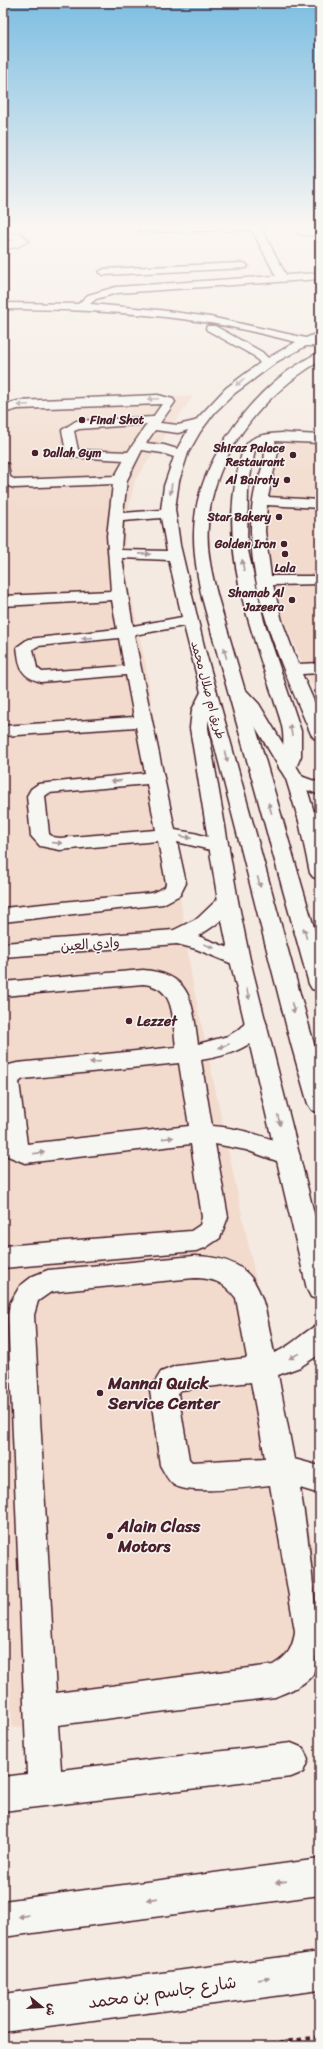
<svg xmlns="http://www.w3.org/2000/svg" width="323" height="2049" font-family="Sriracha,'Playpen Sans Arabic',sans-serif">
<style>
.built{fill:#f2dbcd}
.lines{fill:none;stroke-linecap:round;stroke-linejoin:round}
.minor-casing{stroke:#4a1f2b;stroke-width:3}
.major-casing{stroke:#4a1f2b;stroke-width:3}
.path{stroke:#4a1f2b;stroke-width:4;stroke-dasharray:4.5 4.5;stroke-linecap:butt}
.minor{fill:#f6f6f2;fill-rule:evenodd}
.major{fill:#f6f6f2;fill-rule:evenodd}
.oneway{fill:#a99598}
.poi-dot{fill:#4a1f2b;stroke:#f6f6f2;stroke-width:1.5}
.labels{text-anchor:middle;stroke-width:3;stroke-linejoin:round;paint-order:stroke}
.far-poi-label{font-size:12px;font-weight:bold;fill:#4a1f2b;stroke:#f6f6f2;text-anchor:end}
.far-street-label{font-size:12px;fill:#4a1f2b;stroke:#f6f6f2}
.street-label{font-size:14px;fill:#4a1f2b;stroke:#f6f6f2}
.poi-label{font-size:14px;font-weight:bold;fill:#4a1f2b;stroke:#f6f6f2;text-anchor:start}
.near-poi-label{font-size:17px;font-weight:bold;fill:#4a1f2b;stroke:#f6f6f2;text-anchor:start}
.near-street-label{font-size:17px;fill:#4a1f2b;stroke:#f6f6f2}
</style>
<rect width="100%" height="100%" fill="#f4eae1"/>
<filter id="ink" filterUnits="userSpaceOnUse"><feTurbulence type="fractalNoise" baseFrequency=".025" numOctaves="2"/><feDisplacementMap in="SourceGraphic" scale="8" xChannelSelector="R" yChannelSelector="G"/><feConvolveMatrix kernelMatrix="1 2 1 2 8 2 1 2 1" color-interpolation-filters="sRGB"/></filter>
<g filter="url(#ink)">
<g class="built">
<polygon points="193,396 135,480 125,523 126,571 146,666 192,980 320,1580 320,1679 12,1728 3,1475 3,403"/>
<polygon points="288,439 320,442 320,486 314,507 320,535 320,703 269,587 257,502"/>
</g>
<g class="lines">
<g class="minor-casing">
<g id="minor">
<path d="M139 227H267L262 230 286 275 320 273V279L117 293 96 299 90 304 159 310 210 317 306 338 320 332V339L315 341 318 344 316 346H306L278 361 235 393 215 412 200 432 188 453 179 481 175 509 180 545 204 646 320 1066V1113L312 1110 308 1104 291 1044 184 626 134 635 175 830 194 833 226 842 229 846 226 850 219 852 177 842 186 883 180 895 163 904 3 922V908L152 893 165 887 166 883 158 841 60 850 40 846 31 836 27 796 31 789 38 784 145 773 136 727 3 736V726L134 717 126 675 41 682C19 676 20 667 17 647L28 639 117 629 112 600 3 606V596L111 591 107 536 113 484 14 488 3 484V463L8 464 10 477 16 480 115 476 124 460 71 457 66 452 62 430 76 421 153 417 162 404 18 409 3 413V405L18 401 158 395 173 399 175 402 160 423 178 425 195 421 226 388 260 363 254 356 207 330 206 328 207 326H215L262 352 268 358 296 342C267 335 239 328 210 323 141 312 72 309 3 309V303L78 304 88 295 116 287 276 276 252 230 143 232 140 231ZM147 424 128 452 78 450 74 431 79 429ZM155 430 178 433 188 430 177 449 164 445 146 443ZM142 450 162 453 174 457 164 486 161 510 123 513 127 480ZM161 518 167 551 121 550 123 521ZM122 558 169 560 182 617 133 626ZM119 638 124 666 42 672 37 668 33 649 38 646ZM147 784 156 830 60 838 53 837 49 834 45 796 49 793Z"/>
<polygon points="290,227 320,229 320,235 300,235"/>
<polygon points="3,232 21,234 29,241 17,247 3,249 3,243 17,240 3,238"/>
<polygon points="243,263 246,264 248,266 246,268 104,275 99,272 104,269"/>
<path d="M320 353V361C262 395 212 456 208 526 206 550 212 575 218 598L320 948V991L312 989 309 984 202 598C196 569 191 540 196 510 205 456 252 392 299 364 305 360 312 355 320 353Z"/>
<path d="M282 433 320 435V443L275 441 278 452 268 497 320 500V508L267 505 265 531 271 576H320V584L273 585 282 621 298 664 320 663V673L302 674 320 715V739L314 738 311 734C284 670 252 603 251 532 251 518 252 503 255 490 259 475 268 458 264 443L255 449 248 489 247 546 264 621 301 731V756L294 772 288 773 282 772 279 768C283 756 284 745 283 732 282 722 277 710 274 700 265 674 257 649 249 622 235 577 227 526 236 479 244 443 243 435 282 433Z"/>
<polygon points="295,774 320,783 320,795 289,783 286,779 289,775"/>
<polygon points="320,809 320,822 308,827 301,825 299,821 301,817"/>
<path d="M228 895 235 896 238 901C228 916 214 927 198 936L247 955 250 960 247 965 240 967 196 949 177 944 3 957V943L174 930 198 918 221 896Z"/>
<path d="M143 970C193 974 192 1003 198 1044L228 1036 241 1028 248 1019 256 1017 264 1019 267 1025C254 1048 226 1056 201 1060L212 1126C242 1128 269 1138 297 1149L300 1156 297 1163 288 1165 246 1150 215 1144 228 1217 220 1238 205 1248 196 1251 3 1268V1246L191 1231 200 1225 202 1217 191 1144 25 1163 8 1156 4 1149 3 1070 9 1065 17 1063 176 1047C172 1020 177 987 143 984L3 996V982ZM179 1063 189 1126 27 1144 19 1082 23 1079Z"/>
<path d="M194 1256C263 1257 263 1299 274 1353 293 1346 303 1331 320 1324V1354L300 1367 278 1375 294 1459 320 1466V1494L300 1488C307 1527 323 1642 313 1674 304 1686 289 1691 275 1697L58 1725 61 1770 291 1743 303 1748 308 1760 303 1772 291 1777 3 1811V1777L27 1774 8 1315 10 1303 20 1286 33 1276 48 1270ZM194 1278C213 1278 224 1282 236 1298L247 1358 176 1366 161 1372 150 1390 160 1465C164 1472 168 1481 174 1485 193 1496 247 1487 270 1485L295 1631C293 1648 288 1656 273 1665L56 1693 34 1315 38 1301 51 1292ZM251 1382 265 1458 192 1462 189 1459 178 1393 181 1390Z"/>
</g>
</g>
<g class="major-casing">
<g id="major">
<polygon points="236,685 242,686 259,704 304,779 320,832 320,879 313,877 310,873 299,821 286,779 246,711 228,690 230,686"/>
<polygon points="209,687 215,688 217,692 208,710 208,728 238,901 250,960 320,1237 320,1300 311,1297 307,1289 230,960 218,901 190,728 192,710 203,688"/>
<polygon points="320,1859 320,1895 3,1937 3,1901"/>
<polygon points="320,1952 320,1990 3,2032 3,1994"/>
</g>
</g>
<polyline class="path" points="253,2046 320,2037"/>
<use href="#minor" class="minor"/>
<use href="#major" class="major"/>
</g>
<defs><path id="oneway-solid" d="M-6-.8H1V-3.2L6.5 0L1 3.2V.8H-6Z"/></defs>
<g class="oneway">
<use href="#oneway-solid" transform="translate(240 382) rotate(141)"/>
<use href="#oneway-solid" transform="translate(153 399) rotate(178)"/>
<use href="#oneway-solid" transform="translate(23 405) rotate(177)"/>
<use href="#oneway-solid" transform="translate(171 489) rotate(98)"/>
<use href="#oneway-solid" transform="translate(145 554) rotate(1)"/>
<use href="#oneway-solid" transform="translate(243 565) rotate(-99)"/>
<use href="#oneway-solid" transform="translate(87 638) rotate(176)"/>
<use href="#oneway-solid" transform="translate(225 653) rotate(-106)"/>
<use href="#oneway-solid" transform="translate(291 730) rotate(-100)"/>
<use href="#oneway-solid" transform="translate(226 757) rotate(75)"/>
<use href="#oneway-solid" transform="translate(116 781) rotate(175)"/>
<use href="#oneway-solid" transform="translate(270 808) rotate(-106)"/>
<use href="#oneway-solid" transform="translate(186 837) rotate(11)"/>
<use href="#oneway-solid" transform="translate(57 843) rotate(5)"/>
<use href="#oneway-solid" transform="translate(259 882) rotate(75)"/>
<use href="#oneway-solid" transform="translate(305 933) rotate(-106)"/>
<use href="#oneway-solid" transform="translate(209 946) rotate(20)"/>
<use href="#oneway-solid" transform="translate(248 994) rotate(76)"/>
<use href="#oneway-solid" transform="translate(293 1008) rotate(75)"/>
<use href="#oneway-solid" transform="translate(224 1046) rotate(159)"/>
<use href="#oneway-solid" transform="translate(95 1062) rotate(175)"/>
<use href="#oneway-solid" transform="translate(279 1120) rotate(76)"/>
<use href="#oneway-solid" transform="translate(168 1138) rotate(-7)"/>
<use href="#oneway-solid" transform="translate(39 1153) rotate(-7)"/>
<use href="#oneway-solid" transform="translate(294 1356) rotate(151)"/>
<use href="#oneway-solid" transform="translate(281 1882) rotate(172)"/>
<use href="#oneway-solid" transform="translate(152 1899) rotate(172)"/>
<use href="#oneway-solid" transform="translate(24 1916) rotate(172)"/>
<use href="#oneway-solid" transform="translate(264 1979) rotate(-8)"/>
</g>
</g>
<linearGradient id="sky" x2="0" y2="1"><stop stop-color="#7dbee2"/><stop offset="0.44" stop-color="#faf6f2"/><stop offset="1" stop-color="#faf6f2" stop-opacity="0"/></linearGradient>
<rect width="323" height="514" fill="url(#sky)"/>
<g class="poi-dot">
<circle cx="82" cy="420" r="4"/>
<circle cx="35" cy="453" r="4"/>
<circle cx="293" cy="455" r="4"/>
<circle cx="287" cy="480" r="4"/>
<circle cx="279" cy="517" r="4"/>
<circle cx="284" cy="544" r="4"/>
<circle cx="285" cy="554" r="4"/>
<circle cx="292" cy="600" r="4"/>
<circle cx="129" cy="1021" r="4"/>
<circle cx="100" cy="1393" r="4"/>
<circle cx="110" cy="1536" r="4"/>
</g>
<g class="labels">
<g class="far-poi-label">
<text x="90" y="424" text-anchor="start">Final Shot</text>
<text x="285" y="452">Shiraz Palace<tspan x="285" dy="14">Restaurant</tspan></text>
<text x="43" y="457" text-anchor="start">Dallah Gym</text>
<text x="279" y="484">Al Bairoty</text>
<text x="271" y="521">Star Bakery</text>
<text x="276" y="548">Golden Iron</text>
<text x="285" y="572" text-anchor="middle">Lala</text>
<text x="284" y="597">Shamab Al<tspan x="284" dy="14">Jazeera</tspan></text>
</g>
<g class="far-street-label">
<text transform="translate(208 690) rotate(75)" y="4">طريق ام صلال محمد</text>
</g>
<g class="street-label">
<text transform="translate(90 944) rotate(-4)" y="5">وادي العين</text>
</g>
<g class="poi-label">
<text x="137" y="1026">Lezzet</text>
</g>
<g class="near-poi-label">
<text x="108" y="1389">Mannai Quick<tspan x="108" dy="20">Service Center</tspan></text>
<text x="118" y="1532">Alain Class<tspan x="118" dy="20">Motors</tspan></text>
</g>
<g class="near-street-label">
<text transform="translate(162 1992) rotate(-8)" y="6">شارع جاسم بن محمد</text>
</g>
</g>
<rect width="323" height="2049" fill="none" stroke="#f6f6f2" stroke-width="16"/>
<rect x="8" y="8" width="307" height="2033" fill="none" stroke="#4a1f2b" stroke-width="1.5" filter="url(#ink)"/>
<g transform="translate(42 2007) rotate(108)" stroke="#f6f6f2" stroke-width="3" paint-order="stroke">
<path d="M0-3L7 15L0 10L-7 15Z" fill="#4a1f2b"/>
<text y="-6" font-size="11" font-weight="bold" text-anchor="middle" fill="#4a1f2b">ش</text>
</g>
</svg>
